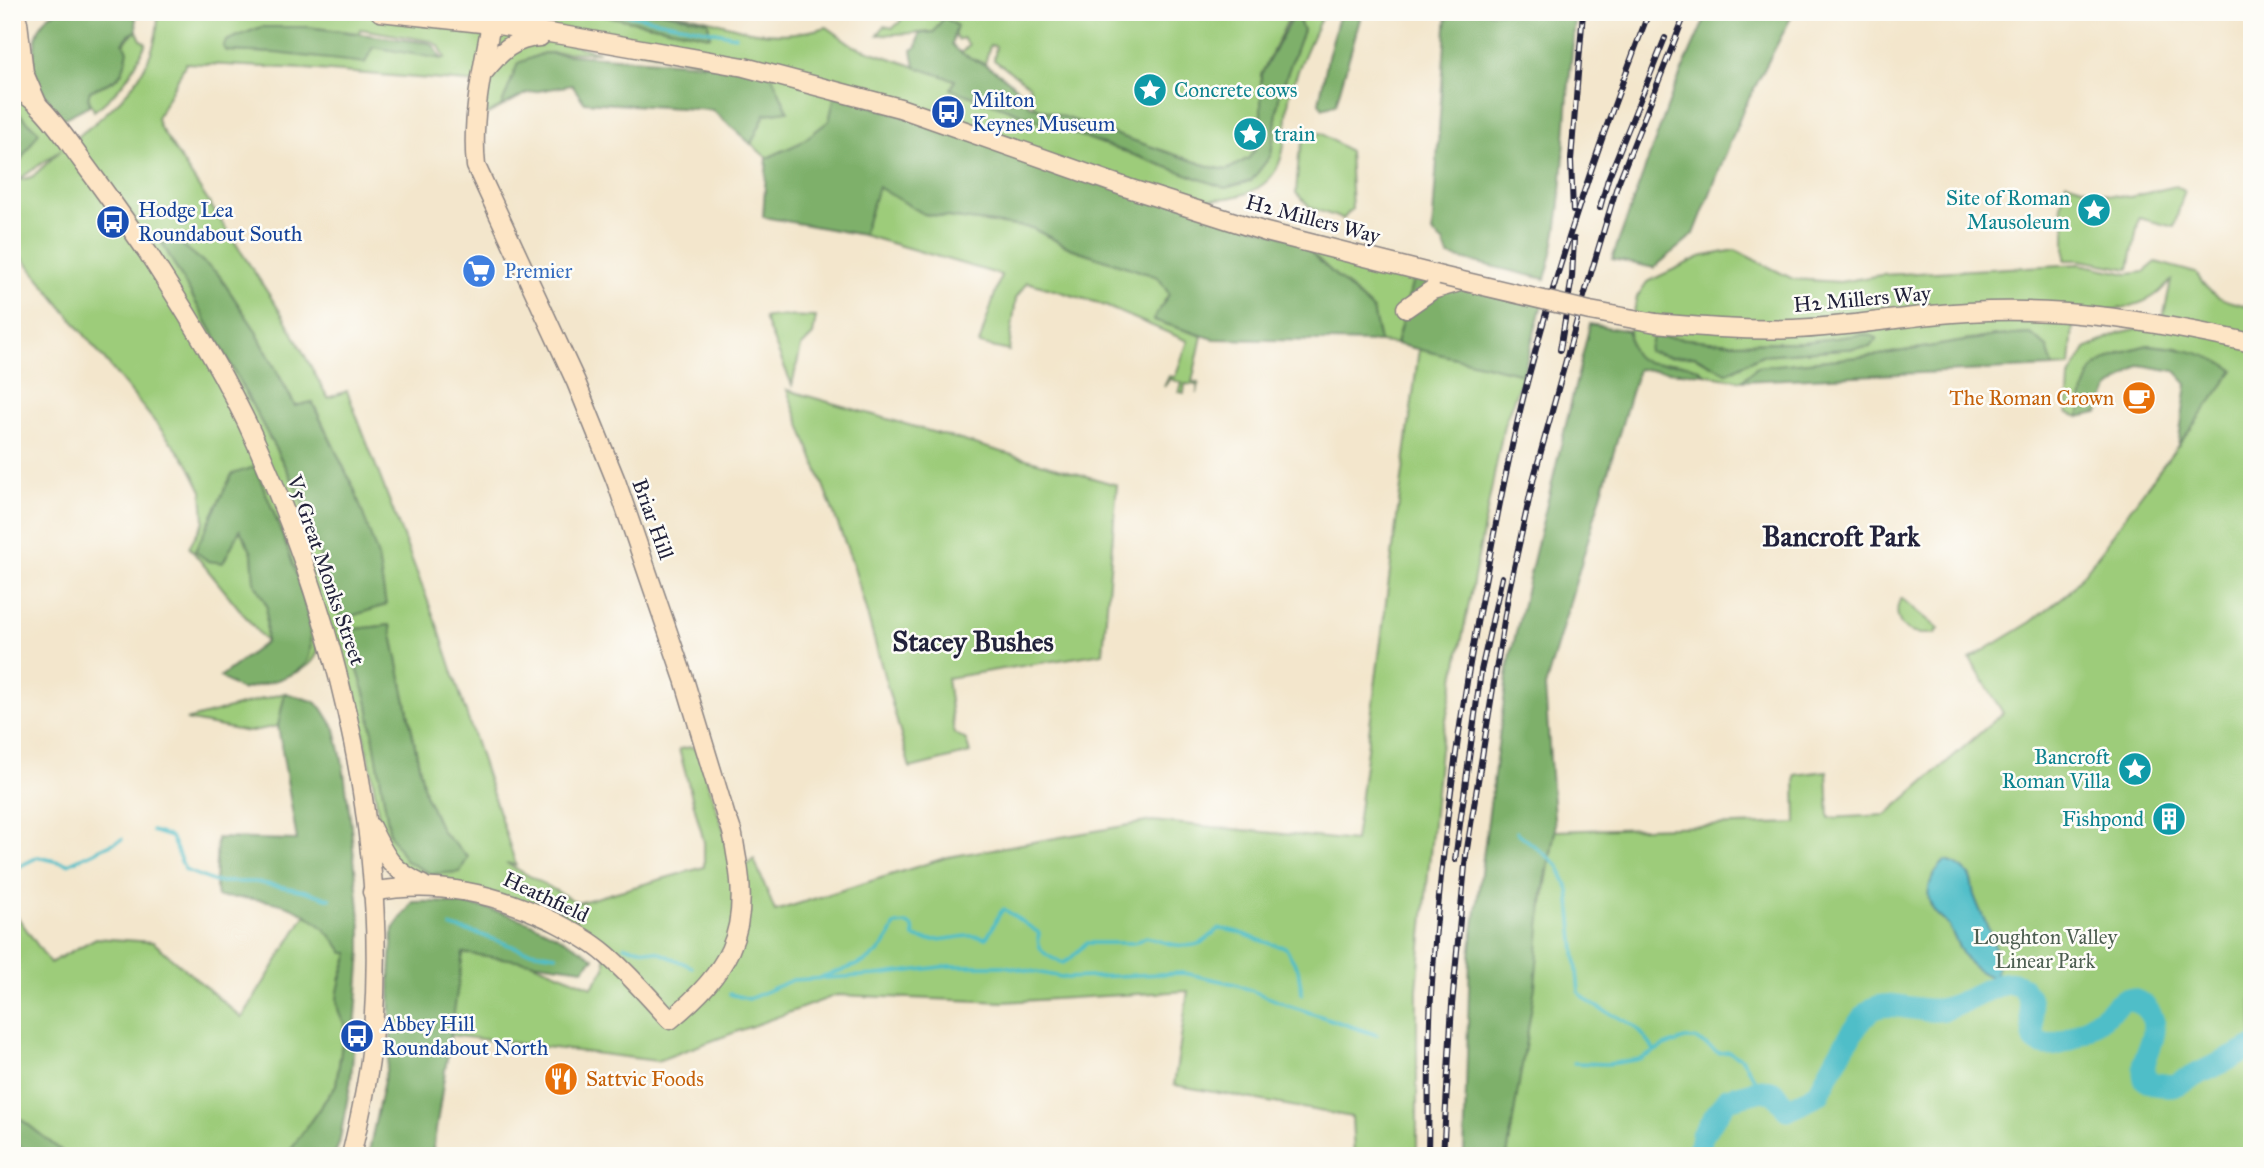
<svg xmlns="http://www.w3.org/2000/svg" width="2264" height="1168" font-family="'IM FELL Great Primer',serif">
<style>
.green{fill:#9dcc7a;stroke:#60775a;stroke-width:2;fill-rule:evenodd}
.forest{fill:#7eb06a;stroke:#506952;stroke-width:2}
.water{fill:#50bec8;stroke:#397082;stroke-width:2}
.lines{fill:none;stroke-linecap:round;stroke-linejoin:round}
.stream{stroke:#50bec8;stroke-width:3.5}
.river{stroke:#50bec8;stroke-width:23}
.secondary-casing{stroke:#8a8484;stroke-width:21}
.secondary{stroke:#fde5c5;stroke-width:18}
.rail-casing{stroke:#22223b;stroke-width:6}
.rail{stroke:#fdfcf7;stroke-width:3.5;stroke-dasharray:10;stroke-linecap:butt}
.secondary-bridge-casing{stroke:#8a8484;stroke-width:21;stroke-linecap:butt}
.secondary-bridge{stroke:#fde5c5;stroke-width:18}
.labels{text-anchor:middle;stroke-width:5;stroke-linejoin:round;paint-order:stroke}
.culture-label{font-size:21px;fill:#0d838f;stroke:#fdfcf7;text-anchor:end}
.transit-label{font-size:21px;fill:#164399;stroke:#fdfcf7;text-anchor:start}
.street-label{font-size:21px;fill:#22223b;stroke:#fdfcf7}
.shop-label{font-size:21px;fill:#366cbe;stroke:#fdfcf7;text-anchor:start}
.food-label{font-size:21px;fill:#c56008;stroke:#fdfcf7;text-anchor:end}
.park-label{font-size:21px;fill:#4d5e51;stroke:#fdfcf7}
.district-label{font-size:28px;font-weight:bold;fill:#22223b;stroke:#fdfcf7}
</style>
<rect width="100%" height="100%" fill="#fdfcf7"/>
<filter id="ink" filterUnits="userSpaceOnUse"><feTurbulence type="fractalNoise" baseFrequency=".0143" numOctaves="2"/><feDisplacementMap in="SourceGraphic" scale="14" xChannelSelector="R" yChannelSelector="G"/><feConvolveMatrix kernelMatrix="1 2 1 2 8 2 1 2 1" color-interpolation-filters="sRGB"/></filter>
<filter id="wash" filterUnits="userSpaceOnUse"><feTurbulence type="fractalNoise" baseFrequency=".00686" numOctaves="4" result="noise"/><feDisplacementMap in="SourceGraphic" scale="28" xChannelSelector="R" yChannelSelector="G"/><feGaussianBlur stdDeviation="1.57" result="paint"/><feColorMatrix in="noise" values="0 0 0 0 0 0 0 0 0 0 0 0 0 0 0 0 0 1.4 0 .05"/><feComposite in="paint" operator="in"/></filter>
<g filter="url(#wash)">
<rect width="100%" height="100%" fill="#f3e6cc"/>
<g class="green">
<path d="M158 12H585L710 36 708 21 659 12C693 12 723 26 756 32 779 36 806 33 827 27L854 46 955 80 952 89 1225 188 1251 181 1271 155 1279 97 1303 30 1295 12 1323 14C1311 40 1298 66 1290 94 1285 115 1288 138 1281 158 1269 198 1225 200 1190 200L835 96 829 121 800 143 767 158 751 144 765 114 787 111 771 74 500 27 599 52 544 53 519 63 501 107 476 120 479 83 305 69 186 63 157 118 159 126 285 319 328 398 347 391 439 630 516 865 506 863 578 903 704 867V842L679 749 691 747 697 749 726 837 734 875 754 859 775 911 948 857 1152 821 1355 841 1419 348 1523 374 1504 425 1440 750 1417 989V1156H1354L1352 1117 1174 1085 1188 991 1004 1002 837 995 657 1061 449 1035 463 953 528 961 592 987 605 968V954L572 931 402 875 382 837 371 768 356 696 339 646 321 618C320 654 320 665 284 677L305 663 310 625 284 537 255 467 240 529 252 553 254 581 267 606 266 642 189 547 204 521 202 491 188 463 12 245V182L32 177 62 149 21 178 12 180V164H18L39 132 12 107V88L69 143C114 110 159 72 158 12ZM261 27H308L359 33 360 29 431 41 439 46 445 58 373 47 274 53 227 51 226 41ZM162 243 196 258 218 274 254 328 296 407 313 403 355 491 386 605 341 619 299 493 225 354ZM390 625 425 794 442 832 468 857 390 835 367 699 345 630Z"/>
<polygon points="903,12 1292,12 1261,75 1261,139 1249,158 1227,170 1211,167 1034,107 1029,85 994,60 996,46 990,45 985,64 960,54 969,45 963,38 958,40 945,18 934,32 878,35 884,26 893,28 900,22"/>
<path d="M137 31 141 40 146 43C134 71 119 93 94 111L88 97 90 91 119 77C121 60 119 40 137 31Z"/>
<polygon points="1321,133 1349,151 1352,209 1343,219 1311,208 1296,193 1299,155 1305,135"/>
<polygon points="2066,182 2109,195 2130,197 2176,186 2184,192 2174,227 2139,218 2129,269 2080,260 2065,260 2065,230 2061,205"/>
<polygon points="877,186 924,214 1032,228 1070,248 1158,277 1169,294 1153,320 1202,336 1192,382 1199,383 1197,394 1197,385 1185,384 1184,393 1179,392 1182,383 1170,379 1164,387 1169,376 1175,377 1188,341 1098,303 1027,282 1016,298 1009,351 979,344 1001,275 863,235"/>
<polygon points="1297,240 1416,269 1396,344 1380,342 1373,310"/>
<path d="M1735 250 1793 279 1840 282 1881 275 2080 264 2129 274 2144 272 2156 262 2196 273C2212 300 2224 300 2252 307V1151L2195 1156H1507C1526 1048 1535 938 1555 831L1796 823 1795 775 1827 771 1829 818 1886 815 2003 713 1970 659 2031 622 2069 592 2103 549 2131 508 2234 370 2178 348 2148 345 2118 353 2084 392 2079 417 2067 413 2069 378 2086 349 2118 333 2162 323 2171 281C2166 286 2160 292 2154 296 2137 308 2095 314 2074 312L2070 366 2053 367 2047 347 2031 334 1995 336 1879 355 1757 367 1742 381 1705 374 1700 369 1672 363 1649 365 1638 359 1631 350 1629 336 1637 297 1647 282 1700 257ZM1866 334 1870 347 1762 355 1727 373 1654 336 1732 343 1804 342Z"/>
<polygon points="773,316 816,317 813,335 801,347 792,385 764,318"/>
<polygon points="787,390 1117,485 1103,653 947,678 954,733 966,740 970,753 910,768 853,564"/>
<path d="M1901 598 1939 629 1934 634C1927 634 1918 635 1911 632 1897 627 1894 610 1901 598Z"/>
<polygon points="285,693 278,726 248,732 186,720"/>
<polygon points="12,909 50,963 96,938 153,942 242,1018 306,914 329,932 344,953 349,953 340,979 345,1024 336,1085 286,1156 68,1156 12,1112"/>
</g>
<g class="forest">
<path d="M135 12 137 31 129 35 123 43 128 50C123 81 118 78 90 91L88 97 90 105 61 120C53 106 40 91 36 76 30 57 35 19 56 12Z"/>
<polygon points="585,12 659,12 708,21 710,36"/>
<path d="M1295 12 1303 30 1279 97 1271 155 1251 181 1225 188 951 89 955 80 915 67 912 50 917 47 919 34 934 32 944 17 957 26 952 44C961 56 971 57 984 64 1000 73 1021 88 1029 105L1211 167 1227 170 1249 158 1261 141V75Z"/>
<polygon points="1340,12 1362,12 1336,104 1323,108 1319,103 1328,57"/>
<path d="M1447 12H1576C1572 50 1568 87 1566 125 1562 179 1561 227 1545 279L1448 256 1443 242 1432 233Z"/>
<polygon points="1708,12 1794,12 1744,108 1694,234 1654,268 1612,259 1674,89"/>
<polygon points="261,27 308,27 429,43 435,47 441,59 373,47 365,63 274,53 227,51 223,47 226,41"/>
<polygon points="544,53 744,67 771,74 788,111 765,114 751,144 712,110 584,102 572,85 527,93 501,107 518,63"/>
<polygon points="835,95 1297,240 1373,310 1380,342 1214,339 1153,320 1169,294 1158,277 1070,248 1032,228 924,214 878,187 863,235 763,217 767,158 800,143 829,121"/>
<polygon points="12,107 39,132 18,164 12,164"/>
<polygon points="175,239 218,274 254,328 295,406 312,402 355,491 378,557 386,605 342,619 299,493 225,354 162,243"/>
<polygon points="1416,269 1543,301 1523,374 1396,344"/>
<path d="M1590 324 1629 331C1630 386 1678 348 1705 374L1638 369 1545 687 1555 831 1543 893 1535 987 1507 1156H1464L1470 955 1509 662Z"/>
<polygon points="1866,334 1877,338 1870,347 1762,355 1727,373 1695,356 1669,357 1648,351 1653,336 1732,343 1804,342"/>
<polygon points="2031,334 2047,347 2053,367 1742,381 1757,367 1879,355 1995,336"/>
<path d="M2148 345C2179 348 2208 352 2234 370L2178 446 2187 384 2175 371 2140 365 2109 389 2098 413 2079 417C2082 403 2084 382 2093 370 2104 356 2132 349 2148 345Z"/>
<path d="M255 467C269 501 327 633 306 663 295 678 259 685 241 690L220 677 266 642 267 606 254 581 252 553 240 530 223 563 208 561 195 551 232 474Z"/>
<polygon points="390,625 425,794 442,832 468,857 460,872 431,874 406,861 390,835 367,699 345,630"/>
<path d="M285 693 313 701 322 708 335 729 343 764 350 817 361 929V952L351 1080 339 1144 334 1156H286L336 1085 345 1024C328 1003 343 976 349 953H344C309 902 276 899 217 897L215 882 217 838 297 840 278 726Z"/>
<path d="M413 902C482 899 538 920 594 958L583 969 463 953 432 1156H368L391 1047 390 977 393 929Z"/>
<polygon points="12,1112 68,1156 30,1156 12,1139"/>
</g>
<path class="water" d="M1945 861C1955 864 1961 866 1968 874 1973 880 1972 888 1974 895 1983 921 2001 946 1996 974L1991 977C1961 964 1963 952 1949 927 1946 921 1938 917 1934 911 1922 894 1931 874 1945 861Z"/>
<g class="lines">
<g class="stream">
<polyline points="616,12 735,36"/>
<polyline points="152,831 171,837 185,870 215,882 255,882 305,891 330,899"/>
<path d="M1517 832 1558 865 1569 890 1579 992C1592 1009 1614 1013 1632 1025 1642 1032 1648 1041 1655 1051"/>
<polyline points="12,870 38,857 68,864 122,839"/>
<polyline points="451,927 476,933 523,950 556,955"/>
<polyline points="624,946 658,952 692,967"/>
<path d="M821 977C858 964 878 965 895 925L907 924 913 927 914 937C940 946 963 931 986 938 994 929 996 915 1004 909L1039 933C1035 951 1048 957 1063 963L1070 959 1086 943H1134L1146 937C1163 942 1184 950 1201 943 1207 940 1213 933 1219 929 1241 929 1261 944 1285 947L1298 969 1302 994"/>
<polyline points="730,994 749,999 792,980 877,975 949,966 1004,966 1067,978 1184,973 1235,984 1290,1006 1377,1035"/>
<polyline points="1574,1063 1608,1064 1641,1059 1664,1046 1685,1039 1696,1039 1719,1053 1729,1052 1741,1058 1762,1090"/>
</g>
<path class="river" d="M1705 1156 1699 1151 1702 1135 1727 1099 1762 1090 1775 1093 1787 1109 1796 1106 1819 1093C1829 1072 1853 1025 1870 1011 1888 997 1921 1015 1944 1009 1965 1004 1985 988 2003 984 2010 982 2019 984 2023 989 2035 1000 2030 1025 2035 1040 2057 1060 2106 1014 2124 1000 2140 996 2156 1015 2154 1031 2152 1049 2140 1060 2145 1079L2154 1084 2173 1086 2252 1048"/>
</g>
</g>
<g filter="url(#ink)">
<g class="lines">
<g class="secondary-casing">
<g id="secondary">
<polyline points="380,12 491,24 568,36 744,67 900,108 1128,188 1266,232 1441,276"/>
<polyline points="18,22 24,73 37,103"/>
<path d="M484 72C500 52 514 38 540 37"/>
<path d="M12 85C21 92 32 98 40 107 55 122 67 140 80 158 103 189 126 221 148 253 188 315 228 379 258 447 340 632 392 848 371 1052 367 1087 359 1122 351 1156"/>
<polyline points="1406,308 1432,290 1460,282"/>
<path d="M1656 323C1702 327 1747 331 1793 329 1852 327 1910 315 1968 312 2068 306 2155 322 2252 343"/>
<path d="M371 827C386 858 391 869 423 885"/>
<path d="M372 892C437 880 495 893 553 921 572 931 591 941 607 955 630 975 650 998 670 1020 727 973 751 934 737 859 734 844 734 830 726 817L684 679 616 481 576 382 476 166C471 119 482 71 491 24"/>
</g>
</g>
<use href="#secondary" class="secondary"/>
<g class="rail-casing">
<g id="rail">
<polyline points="1600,208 1608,179 1665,38"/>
<polyline points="1573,211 1571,160 1583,12"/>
<polyline points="1560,350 1572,277 1574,239"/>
<polyline points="1455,860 1481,671 1502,577"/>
<path d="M1428 1156C1429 1103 1428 1050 1431 997 1440 853 1459 712 1487 571 1499 505 1512 440 1529 375 1561 252 1603 131 1649 12"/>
<polyline points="1443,1156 1452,1005 1466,855 1509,590 1534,477 1577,320 1617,186 1686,12"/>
</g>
</g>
<use href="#rail" class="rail"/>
<g class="secondary-bridge-casing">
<polyline id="secondary-bridge" points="1441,276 1590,311 1656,323"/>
</g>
<use href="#secondary-bridge" class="secondary-bridge"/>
</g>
</g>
<defs>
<g id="sight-disc" transform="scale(1.75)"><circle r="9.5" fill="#0f9aa8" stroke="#fdfcf7"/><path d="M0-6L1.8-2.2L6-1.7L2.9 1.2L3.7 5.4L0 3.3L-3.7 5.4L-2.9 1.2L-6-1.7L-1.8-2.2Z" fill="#fff"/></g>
<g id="bus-disc" transform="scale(1.75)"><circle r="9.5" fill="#1a4fb4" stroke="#fdfcf7"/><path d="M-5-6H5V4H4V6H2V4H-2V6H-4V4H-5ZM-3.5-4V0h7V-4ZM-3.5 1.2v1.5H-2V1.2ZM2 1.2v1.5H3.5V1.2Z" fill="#fff"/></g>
<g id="supermarket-disc" transform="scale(1.75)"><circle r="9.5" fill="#3f7fe0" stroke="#fdfcf7"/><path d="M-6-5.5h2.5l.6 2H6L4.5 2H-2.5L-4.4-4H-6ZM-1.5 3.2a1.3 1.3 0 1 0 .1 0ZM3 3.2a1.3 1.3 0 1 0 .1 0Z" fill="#fff"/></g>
<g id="cafe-disc" transform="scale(1.75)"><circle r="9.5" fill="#e8710a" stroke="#fdfcf7"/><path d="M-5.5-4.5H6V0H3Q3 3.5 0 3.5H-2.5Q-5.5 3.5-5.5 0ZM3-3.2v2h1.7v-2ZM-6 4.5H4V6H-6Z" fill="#fff"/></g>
<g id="building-disc" transform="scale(1.75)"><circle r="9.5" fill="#0f9aa8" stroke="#fdfcf7"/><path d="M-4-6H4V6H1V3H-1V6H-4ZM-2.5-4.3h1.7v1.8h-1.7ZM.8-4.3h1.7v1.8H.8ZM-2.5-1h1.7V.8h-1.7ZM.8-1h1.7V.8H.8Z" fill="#fff"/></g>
<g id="restaurant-disc" transform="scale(1.75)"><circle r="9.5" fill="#e8710a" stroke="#fdfcf7"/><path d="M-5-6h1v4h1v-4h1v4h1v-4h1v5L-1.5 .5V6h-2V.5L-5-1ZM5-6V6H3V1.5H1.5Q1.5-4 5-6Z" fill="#fff"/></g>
</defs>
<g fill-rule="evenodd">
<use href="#sight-disc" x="1150" y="90"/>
<use href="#bus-disc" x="948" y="112"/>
<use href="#sight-disc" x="1250" y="134"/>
<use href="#sight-disc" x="2094" y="210"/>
<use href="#bus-disc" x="113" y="222"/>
<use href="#supermarket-disc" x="479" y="271"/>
<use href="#cafe-disc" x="2139" y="398"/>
<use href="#sight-disc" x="2135" y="769"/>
<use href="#building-disc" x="2169" y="819"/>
<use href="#bus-disc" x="357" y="1036"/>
<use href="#restaurant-disc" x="561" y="1079"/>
</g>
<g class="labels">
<g class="culture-label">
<text x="1174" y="97" text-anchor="start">Concrete cows</text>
<text x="1274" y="141" text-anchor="start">train</text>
<text x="2070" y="205">Site of Roman<tspan x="2070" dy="24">Mausoleum</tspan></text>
<text x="2110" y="764">Bancroft<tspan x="2110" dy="24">Roman Villa</tspan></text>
<text x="2144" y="826">Fishpond</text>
</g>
<g class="transit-label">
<text x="972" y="107">Milton<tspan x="972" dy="24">Keynes Museum</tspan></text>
<text x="138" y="217">Hodge Lea<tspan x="138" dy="24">Roundabout South</tspan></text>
<text x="382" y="1031">Abbey Hill<tspan x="382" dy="24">Roundabout North</tspan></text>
</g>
<g class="street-label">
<text transform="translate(1313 219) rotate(15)" y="7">H2 Millers Way</text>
<text transform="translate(1862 299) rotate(-5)" y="7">H2 Millers Way</text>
<text transform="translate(653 519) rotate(70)" y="7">Briar Hill</text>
<text transform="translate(326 570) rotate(71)" y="7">V5 Great Monks Street</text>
<text transform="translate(546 897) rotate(25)" y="7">Heathfield</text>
</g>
<g class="shop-label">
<text x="504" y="278">Premier</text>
</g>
<g class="food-label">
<text x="2114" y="405">The Roman Crown</text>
<text x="586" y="1086" text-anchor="start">Sattvic Foods</text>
</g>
<g class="park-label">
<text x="2045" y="944">Loughton Valley<tspan x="2045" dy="24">Linear Park</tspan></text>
</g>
<g class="district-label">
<text x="1841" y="546">Bancroft Park</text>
<text x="973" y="651">Stacey Bushes</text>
</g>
</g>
<rect width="2264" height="1168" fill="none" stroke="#fdfcf7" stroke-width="42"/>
</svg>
